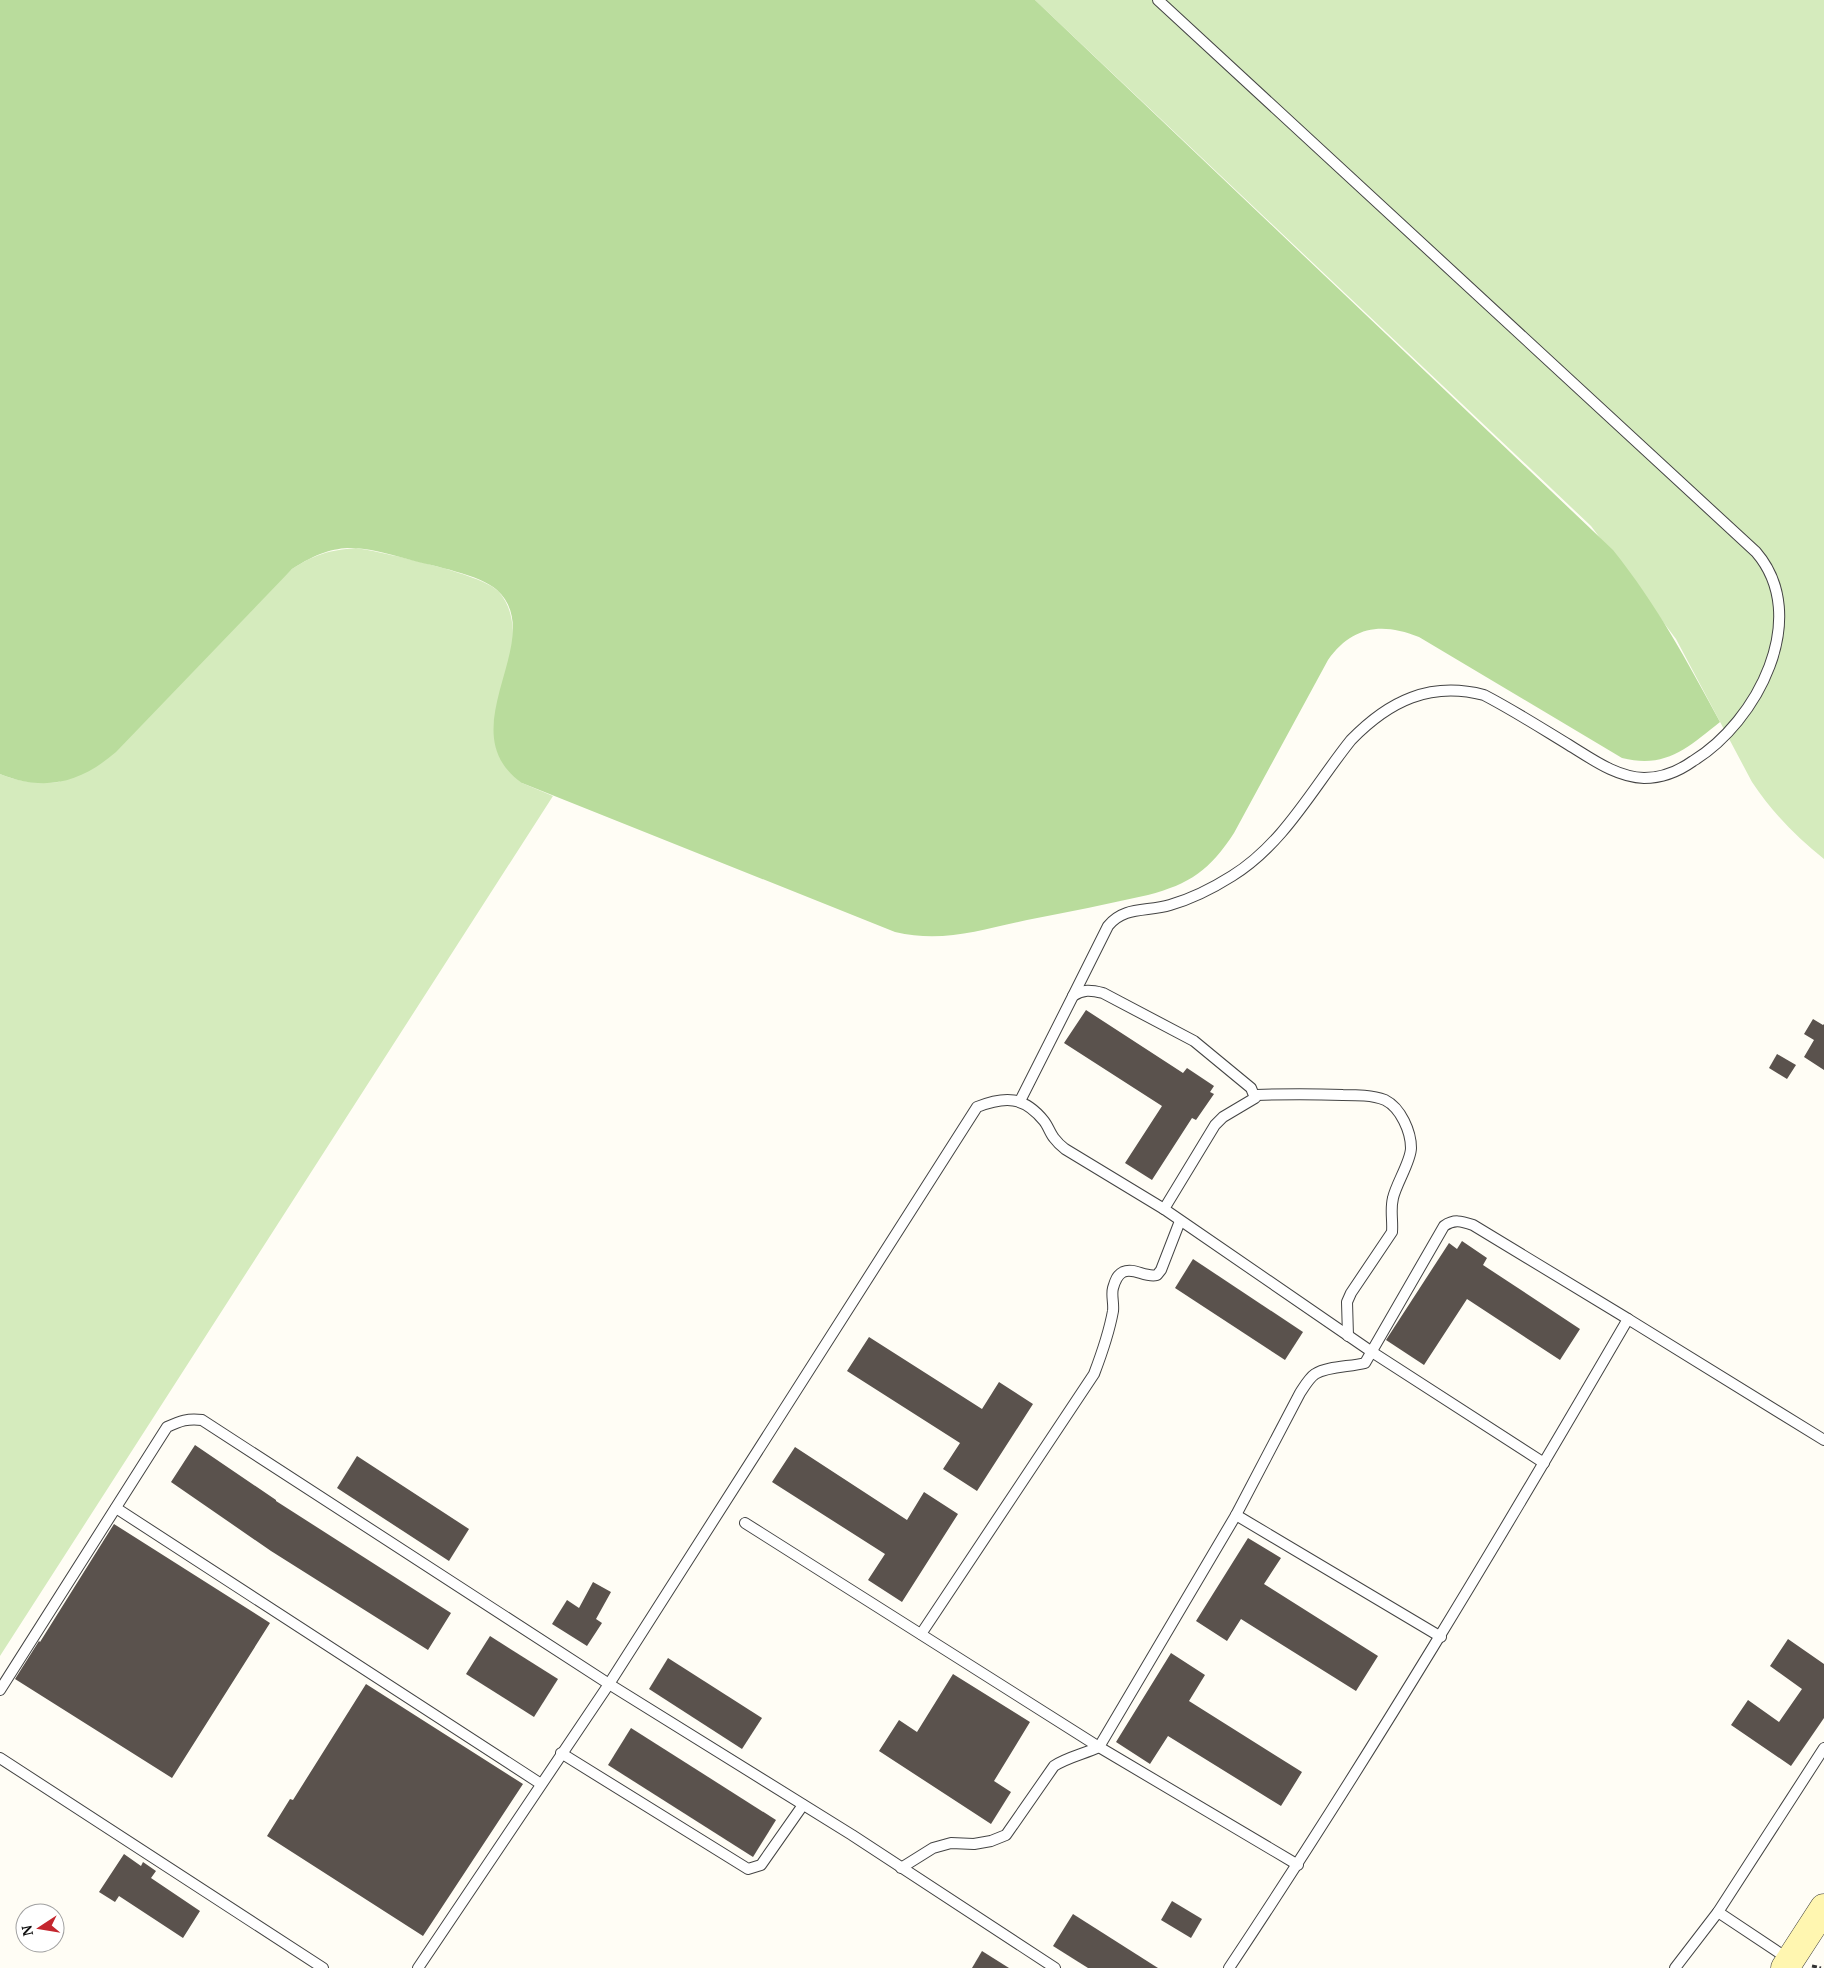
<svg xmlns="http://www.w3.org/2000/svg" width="1824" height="1968" font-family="'PT Serif',serif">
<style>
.green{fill:#d5ebbd}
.forest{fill:#b9dc9c}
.building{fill:#5a524d}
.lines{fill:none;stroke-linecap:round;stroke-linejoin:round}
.service-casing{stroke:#444;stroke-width:12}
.secondary-casing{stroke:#333;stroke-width:29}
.path{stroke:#333;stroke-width:3;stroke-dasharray:5 2.5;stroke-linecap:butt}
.service{stroke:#fff;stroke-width:10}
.secondary{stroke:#fff6b0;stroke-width:28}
</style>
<rect width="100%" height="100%" fill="#fffdf5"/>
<g class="green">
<path d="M1035 0H1824V859C1796 837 1772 812 1752 782L1676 639 1591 526Z"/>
<path d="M356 548C382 552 482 574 498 591 510 604 513 620 513 637L522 783 553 796 0 1656V774C20 782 37 784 59 782L292 569C314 555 329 550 356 548Z"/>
</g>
<path class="forest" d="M0 0H1035L1613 550C1657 605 1687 661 1720 722 1687 748 1666 769 1622 758L1419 637C1382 622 1352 626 1328 660L1234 833C1210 870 1190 884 1148 895 1108 904 1068 912 1027 920 980 930 943 943 895 932L522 783C447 730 550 639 497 590 481 575 433 566 411 560 360 546 339 539 292 569L116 752C80 783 45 792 0 774Z"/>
<g class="building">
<polygon points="1086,1010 1183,1073 1187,1068 1214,1086 1210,1092 1214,1094 1196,1120 1192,1118 1152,1180 1125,1163 1162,1106 1064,1043"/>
<polygon points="1813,1019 1823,1025 1824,1024 1824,1070 1804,1057 1814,1040 1804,1034"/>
<polygon points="1777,1054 1796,1065 1787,1079 1769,1068"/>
<polygon points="1462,1241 1487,1258 1483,1265 1580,1329 1560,1360 1467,1299 1424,1365 1386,1340 1449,1243 1457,1249"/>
<polygon points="1193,1259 1303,1332 1285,1360 1175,1288"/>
<polygon points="869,1337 982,1409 999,1382 1033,1404 977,1491 943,1469 960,1443 847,1371"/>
<polygon points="195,1445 276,1500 276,1501 451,1613 428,1650 271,1551 171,1482"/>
<polygon points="795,1447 907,1520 924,1492 958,1514 902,1602 868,1580 885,1554 772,1482"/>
<polygon points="357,1456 469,1529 449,1561 337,1488"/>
<polygon points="114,1524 270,1623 172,1778 15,1679 39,1641 40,1642"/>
<polygon points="1248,1538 1281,1558 1264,1584 1378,1656 1356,1691 1241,1619 1227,1641 1196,1621"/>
<polygon points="593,1582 611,1592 596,1619 602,1623 587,1646 552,1624 567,1600 579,1608"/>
<polygon points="490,1636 558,1679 534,1717 466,1674"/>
<polygon points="1788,1639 1824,1664 1824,1718 1791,1766 1731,1725 1748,1700 1779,1722 1802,1689 1770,1666"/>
<polygon points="1171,1653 1205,1675 1189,1701 1302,1772 1281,1806 1168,1736 1150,1764 1116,1742"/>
<polygon points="668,1658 762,1718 742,1749 649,1689"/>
<polygon points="953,1674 1030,1722 994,1781 1011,1792 991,1824 879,1751 899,1720 917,1732"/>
<polygon points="366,1684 523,1784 423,1936 267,1836 290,1799 293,1800"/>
<polygon points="631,1728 776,1820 753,1857 608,1765"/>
<polygon points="124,1854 141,1866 143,1862 156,1871 151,1878 200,1911 183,1938 119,1896 115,1902 99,1892"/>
<polygon points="1172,1901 1202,1919 1191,1938 1161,1920"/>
<polygon points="1073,1914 1158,1968 1088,1968 1053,1946"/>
<polygon points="982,1951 1009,1968 972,1968"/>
</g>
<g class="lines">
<g class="service-casing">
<g id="service">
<path d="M1073 996 1108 926C1124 906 1147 912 1170 905 1191 899 1213 888 1232 876 1284 844 1314 786 1351 740 1389 701 1430 681 1484 695 1513 710 1541 728 1569 745 1592 759 1616 777 1644 778 1662 778 1679 771 1693 761 1757 722 1812 617 1756 552L1158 0"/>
<path d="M1256 1095C1285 1094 1314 1094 1343 1095 1357 1095 1372 1095 1385 1100 1401 1108 1411 1132 1411 1148 1411 1161 1396 1184 1393 1198 1390 1210 1393 1220 1392 1232L1351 1293 1347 1302 1348 1336"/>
<path d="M1020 1101 1073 996C1083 989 1091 990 1103 993L1194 1041 1251 1088 1255 1098 1223 1117 1215 1125 1164 1209"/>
<polyline points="1628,1319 1824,1440"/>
<polyline points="116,1508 541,1784"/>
<polyline points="1236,1515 1441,1637"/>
<polyline points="745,1523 1099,1747 1298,1865"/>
<path d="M921 1634 1094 1374C1102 1353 1109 1333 1113 1311 1114 1303 1111 1295 1113 1288 1115 1281 1117 1275 1123 1272 1134 1267 1145 1278 1157 1275L1161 1270 1180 1221"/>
<path d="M0 1690 167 1427C180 1421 188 1418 202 1420L609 1684 852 1835 1055 1968"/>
<polyline points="561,1753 748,1869 761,1865 803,1805"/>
<polyline points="0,1758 323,1968"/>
<path d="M901 1868 933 1848 951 1843 974 1844 991 1841 1006 1835 1054 1766C1068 1757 1084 1754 1099 1747L1236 1515 1300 1393C1304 1387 1309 1378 1315 1374 1328 1366 1350 1367 1365 1363L1444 1226C1454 1219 1461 1221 1473 1225L1628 1319C1500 1539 1370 1756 1229 1968"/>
<polyline points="1718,1912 1790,1960"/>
<path d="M418 1968 609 1684 977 1107C1005 1096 1024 1096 1044 1121 1048 1126 1050 1133 1054 1138 1057 1142 1061 1146 1065 1149L1164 1209 1372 1352 1544 1463"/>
<polyline points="1675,1968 1718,1912 1824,1748"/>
</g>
</g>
<g class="secondary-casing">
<polyline id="secondary" points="1785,1968 1824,1908"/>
</g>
<polyline class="path" points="1812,1966 1821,1968"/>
<use href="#service" class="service"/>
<use href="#secondary" class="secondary"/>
</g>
<g transform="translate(40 1928) rotate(258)"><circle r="24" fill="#ffffff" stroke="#a0a0a0"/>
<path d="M0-4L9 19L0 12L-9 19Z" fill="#c4262e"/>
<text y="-8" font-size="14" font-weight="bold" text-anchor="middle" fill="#111111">N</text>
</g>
</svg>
